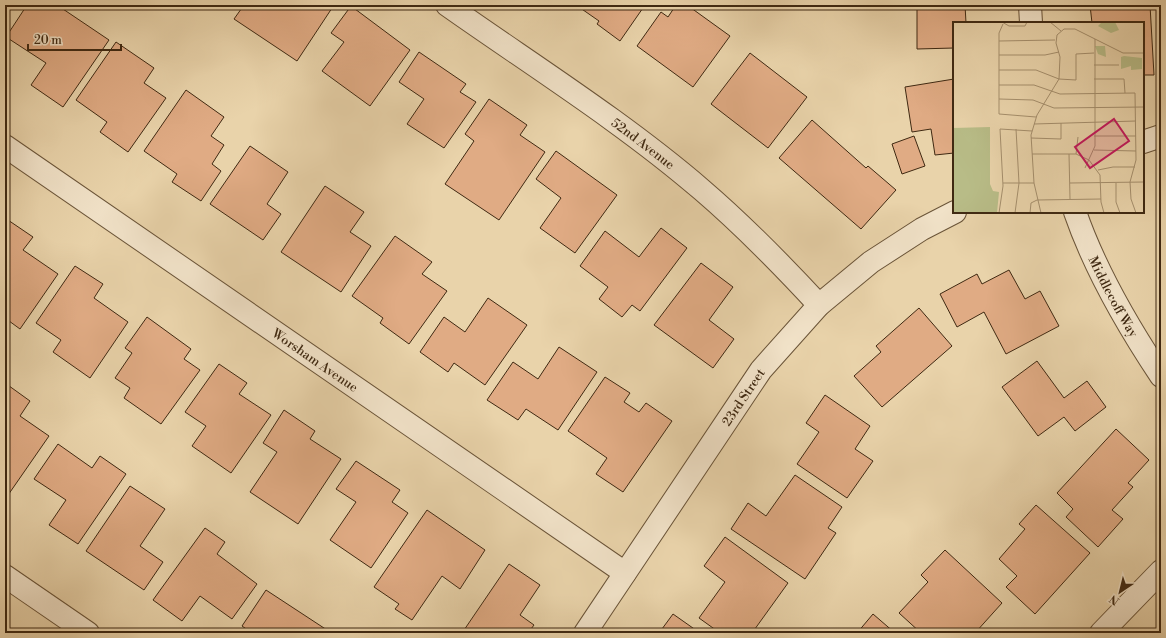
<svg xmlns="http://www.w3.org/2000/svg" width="1166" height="638" font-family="'Libre Bodoni',serif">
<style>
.building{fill:#e0ab84;stroke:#3f2912}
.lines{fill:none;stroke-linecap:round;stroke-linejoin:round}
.minor-casing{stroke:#6a5438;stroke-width:24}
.minor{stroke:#f1e2c8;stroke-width:22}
.labels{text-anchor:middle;stroke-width:3;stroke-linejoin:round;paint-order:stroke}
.street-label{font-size:13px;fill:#3f2912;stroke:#f1e2c8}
.inset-road{fill:none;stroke:#a58f6d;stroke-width:1}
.view{fill:#c2185b;fill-opacity:0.15;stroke:#c2185b;stroke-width:2}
.inset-edge{fill:none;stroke:#3f2912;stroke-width:2}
</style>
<rect width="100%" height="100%" fill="#e9d3aa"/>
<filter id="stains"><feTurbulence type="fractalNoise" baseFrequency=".005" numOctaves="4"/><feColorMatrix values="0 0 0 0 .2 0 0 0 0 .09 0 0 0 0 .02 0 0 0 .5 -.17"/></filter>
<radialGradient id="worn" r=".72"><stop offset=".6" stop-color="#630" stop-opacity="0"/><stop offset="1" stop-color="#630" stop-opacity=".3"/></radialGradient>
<g class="building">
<polygon points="27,5 57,5 109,40 63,107 31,85 46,63 6,37"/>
<polygon points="244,5 289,5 293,7 294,5 334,5 297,61 234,19"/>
<polygon points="576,5 645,5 620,41 597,24 599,21"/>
<polygon points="676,5 687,5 730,36 693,87 637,46 661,12 668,17"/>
<polygon points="917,5 965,5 966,23 954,23 954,48 917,49"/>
<polygon points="1090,5 1150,5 1154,75 1143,75 1143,23 1092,23"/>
<polygon points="351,6 410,50 370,106 322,71 344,42 331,33"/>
<polygon points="116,42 154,68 144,83 166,98 128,152 100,132 107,122 76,100"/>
<polygon points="419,52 466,84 460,92 476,102 444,148 407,124 424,99 399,82"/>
<polygon points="750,53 807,97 768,148 711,104"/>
<polygon points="954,79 954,153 935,155 931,129 912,132 905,87"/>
<polygon points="186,90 224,117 211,136 224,145 212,164 221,171 201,201 172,182 177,174 144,151"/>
<polygon points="489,99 527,125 520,135 545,152 499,220 445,184 474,141 465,134"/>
<polygon points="812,120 866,168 868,166 896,190 861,229 779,158"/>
<polygon points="914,136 925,166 902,174 892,144"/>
<polygon points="250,146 288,172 267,204 281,214 263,240 210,204"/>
<polygon points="556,151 617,195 575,253 540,228 561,198 536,179"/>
<polygon points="325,186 364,212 350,232 371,246 341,292 281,252"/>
<polygon points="5,218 33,237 23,250 58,274 20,329 5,318"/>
<polygon points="661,228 687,248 640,311 632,305 622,317 599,299 608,287 580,266 605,231 639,257"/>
<polygon points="395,236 432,262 422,274 447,291 409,344 380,323 383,318 352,296"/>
<polygon points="701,263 733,287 709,320 734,339 713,368 654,325"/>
<polygon points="75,266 103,284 94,298 128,322 90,378 53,352 61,340 36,323"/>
<polygon points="1009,270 1025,299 1040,291 1059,326 1006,354 984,312 957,327 940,294 977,274 982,284"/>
<polygon points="488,298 527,325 485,385 454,363 448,372 420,352 444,317 465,332"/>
<polygon points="919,308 952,346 882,407 854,376 881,352 876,346"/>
<polygon points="147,317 191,349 184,359 200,370 161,424 124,398 130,388 115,378 132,353 125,348"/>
<polygon points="559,347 597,372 558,430 526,409 518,420 487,400 513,362 538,379"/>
<polygon points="1037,361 1064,398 1087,381 1106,407 1075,431 1064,417 1038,436 1002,387"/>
<polygon points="219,364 247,383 239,394 271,415 231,473 192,446 206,426 185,412"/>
<polygon points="605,377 630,393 624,402 639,412 646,403 672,421 623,492 596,474 607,458 568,431"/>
<polygon points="5,383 30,401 20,416 49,436 6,498 5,497"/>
<polygon points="825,395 870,426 855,449 873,461 847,498 797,464 819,432 806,423"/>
<polygon points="284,410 315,431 310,439 341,459 298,524 250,492 277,452 263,443"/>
<polygon points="1116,429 1149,460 1128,483 1133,487 1112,510 1123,519 1098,547 1066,517 1073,509 1057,493"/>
<polygon points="58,444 92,468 100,456 126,474 78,544 49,525 66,500 34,479"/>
<polygon points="356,461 400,490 392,502 408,513 371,568 330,540 356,502 336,489"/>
<polygon points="795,475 842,507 828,528 836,533 805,579 731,529 748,503 766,516"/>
<polygon points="130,486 165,509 140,546 163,562 144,590 86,551"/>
<polygon points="1036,505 1090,553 1035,614 1006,587 1017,576 999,559 1025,529 1019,524"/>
<polygon points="427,510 485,550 460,589 442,576 412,620 395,609 399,604 374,587"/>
<polygon points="205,528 225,542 217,554 257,584 232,619 200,596 182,621 153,600"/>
<polygon points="725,537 788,583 752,633 720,633 699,618 725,582 704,566"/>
<polygon points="945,550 1002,603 975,633 921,633 899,613 928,582 921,575"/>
<polygon points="509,564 540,585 520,615 534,625 528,633 462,633"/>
<polygon points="266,590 327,630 325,633 252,633 242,626"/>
<polygon points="673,614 700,633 659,633"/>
<polygon points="873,614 895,633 857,633"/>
</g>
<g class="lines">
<g class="minor-casing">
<g id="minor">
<path id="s1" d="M447 5C532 65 623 122 702 190 744 226 782 265 819 305"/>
<polyline points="1030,5 1031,23"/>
<polyline points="1143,142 1161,136"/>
<path id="s2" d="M5 146 625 573"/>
<path id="s3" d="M1075 212C1095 270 1127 325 1161 376"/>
<polyline points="5,576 88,633"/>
<path id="s4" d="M585 633 761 370 819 305 871 262 922 229 955 212"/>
<polyline points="1101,633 1161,571"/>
</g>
</g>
<use href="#minor" class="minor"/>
</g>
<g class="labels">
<g class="street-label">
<text dy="5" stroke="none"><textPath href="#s1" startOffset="240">52nd Avenue</textPath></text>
<text dy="5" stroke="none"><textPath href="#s3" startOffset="93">Middlecoff Way</textPath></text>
<text dy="5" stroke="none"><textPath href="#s2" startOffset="377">Worsham Avenue</textPath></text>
<text dy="5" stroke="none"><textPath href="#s4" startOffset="284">23rd Street</textPath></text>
</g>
</g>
<g transform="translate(953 22)">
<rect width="191" height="191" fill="#e9d3aa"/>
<path d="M149 0H162L166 8 158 11 145 4ZM142 24H152L153 35 145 32ZM171 34 189 36V47L178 48V44L168 47V35ZM37 105V162L40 169 46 170 44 191H0V106Z" fill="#b8bc87"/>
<path class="inset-road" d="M49 0 56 4H72L74 0M97 0 108 9M50 2 46 11V92L83 95M46 19 102 18M46 33H92L106 30M141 43H166M46 48H83L106 57 123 58V32L141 31M141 57H171L172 71M46 63H81L107 72 182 71 183 138 177 160 178 177 183 191M46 77 80 78 101 86 191 85M81 102 183 99M141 114H183M78 116 108 117V101M141 128 183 129M79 132H123L136 138 147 153 148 180 151 191M116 132 117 177M123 132 125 115M132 146 142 124V17M145 148 160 145H182M50 161H81M117 161 191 160M163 161V180L167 191M46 191 50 164 47 107 79 109M62 191 66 161 63 107M77 191 78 181 84 178 148 177M88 191 81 161 78 113 84 93 106 57 107 35 103 21 104 13 111 7H122L170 31H191"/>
<path class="view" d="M161 97 176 119 137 146 122 125Z"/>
<rect width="191" height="191" class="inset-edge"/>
</g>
<rect width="1166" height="638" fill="none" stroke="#e9d3aa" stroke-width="20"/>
<rect x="6" y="6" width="1154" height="626" fill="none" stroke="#3f2912" stroke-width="2"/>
<rect x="10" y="10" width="1146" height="618" fill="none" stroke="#3f2912"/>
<g transform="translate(1120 592) rotate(215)" stroke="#f1e2c8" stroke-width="3" paint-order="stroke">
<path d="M0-3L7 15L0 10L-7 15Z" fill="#3f2912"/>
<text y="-6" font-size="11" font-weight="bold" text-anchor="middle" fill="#3f2912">N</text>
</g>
<path d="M28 44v6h93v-6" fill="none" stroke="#3f2912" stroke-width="2"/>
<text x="34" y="44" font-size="12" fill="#3f2912" stroke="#f1e2c8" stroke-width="3" paint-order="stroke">20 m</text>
<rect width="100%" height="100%" filter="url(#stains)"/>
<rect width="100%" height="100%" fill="url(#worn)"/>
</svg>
